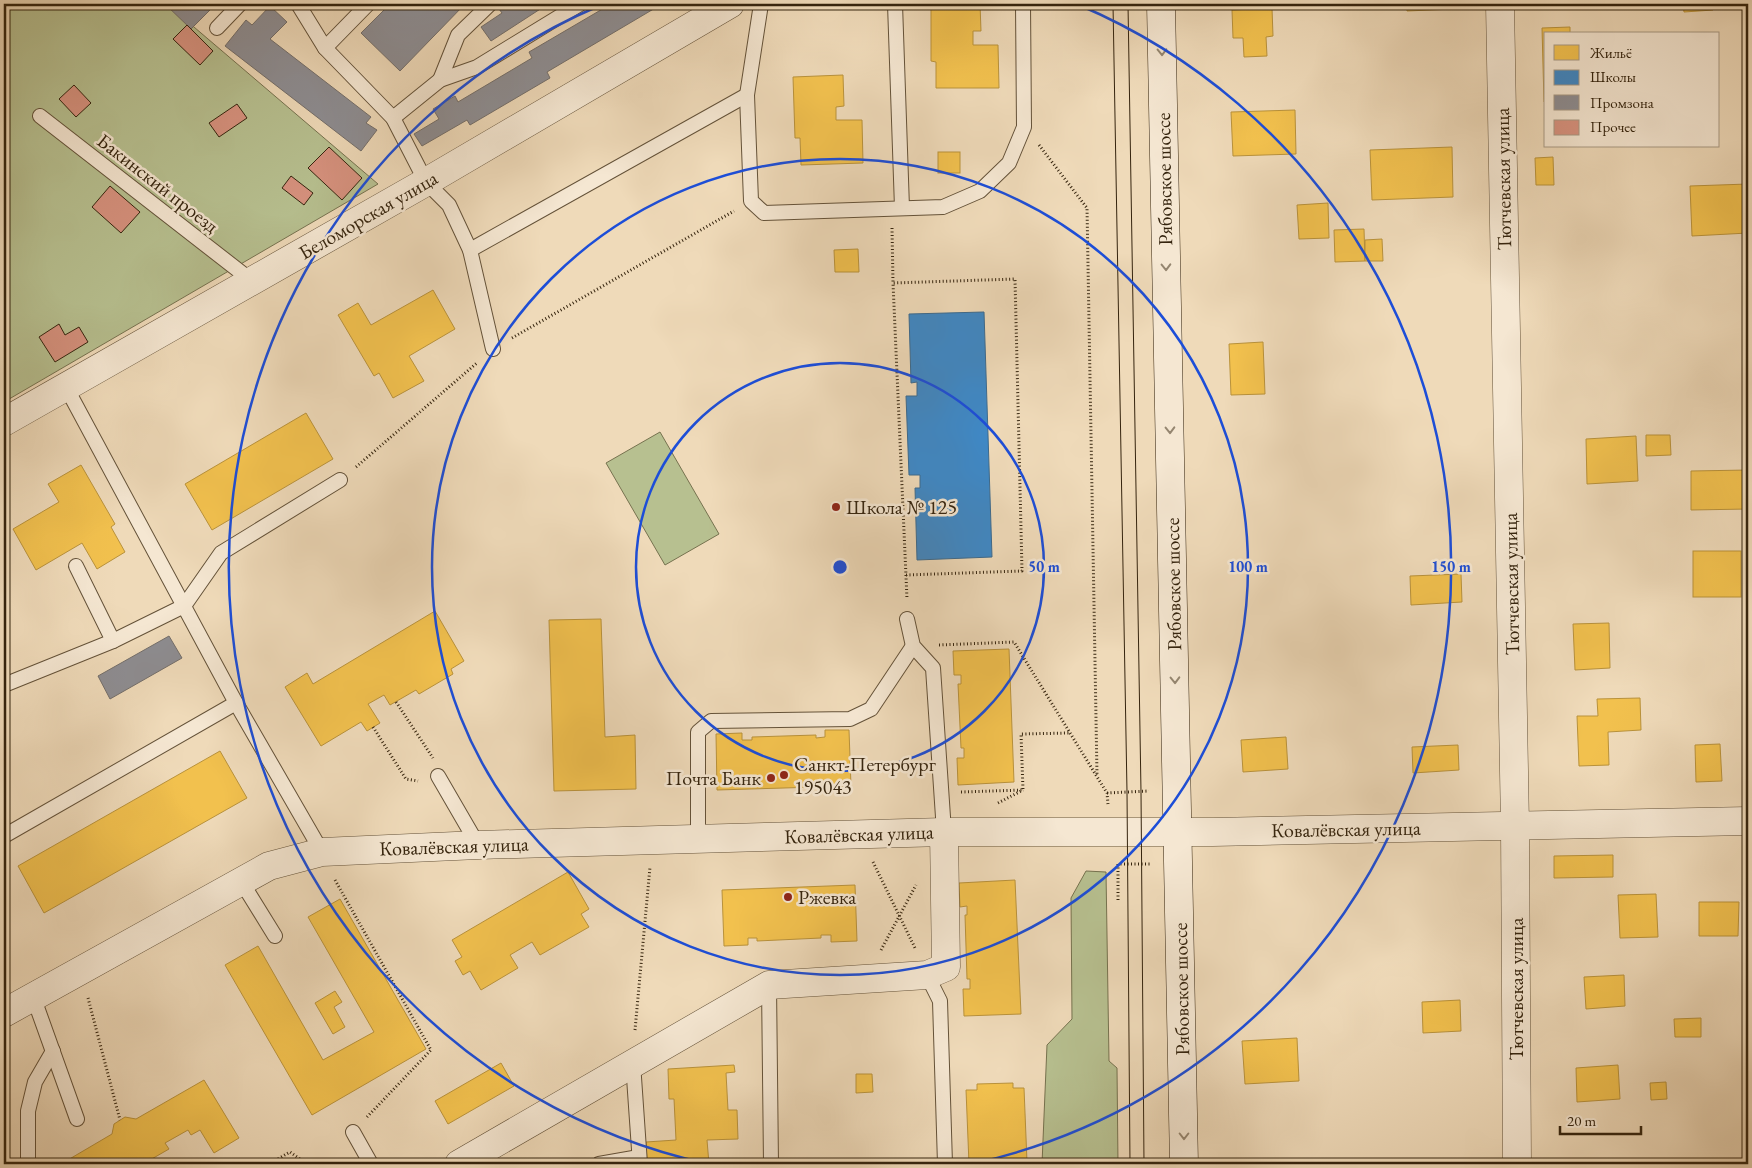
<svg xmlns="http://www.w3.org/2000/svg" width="1752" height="1168" font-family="'EB Garamond',serif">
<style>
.green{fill:#b7c090;stroke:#76724f}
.homes{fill:#f2c14e;stroke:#b9923b}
.schools{fill:#3f88c5;stroke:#3c6a8e}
.industry{fill:#8d8d92;stroke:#736e6a}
.building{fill:#d7927f;stroke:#35240e}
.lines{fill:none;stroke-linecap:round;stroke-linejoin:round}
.lane-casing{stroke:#645239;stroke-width:16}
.street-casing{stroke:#645239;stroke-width:29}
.secondary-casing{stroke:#35240e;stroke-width:29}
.path{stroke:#35240e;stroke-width:3;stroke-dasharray:1 2.5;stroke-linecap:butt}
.lane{stroke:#f5e7d2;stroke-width:14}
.street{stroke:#f5e7d2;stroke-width:28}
.secondary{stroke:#f5e7d2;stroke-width:28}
.tram{stroke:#35240e;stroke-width:1}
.oneway{stroke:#958670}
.ring{fill:none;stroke:#1d4ed8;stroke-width:2.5}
.poi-dot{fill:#8f2418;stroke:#f5e7d2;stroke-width:2}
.labels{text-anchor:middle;stroke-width:5;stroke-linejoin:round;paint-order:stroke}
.street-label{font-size:20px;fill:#35240e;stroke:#f5e7d2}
.poi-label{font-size:20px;fill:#35240e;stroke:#f5e7d2;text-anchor:start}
.centre{fill:#1d4ed8;stroke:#f5e7d2;stroke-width:2.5}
.ring-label{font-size:15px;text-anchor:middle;font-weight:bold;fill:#1d4ed8;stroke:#f5e7d2;stroke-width:5;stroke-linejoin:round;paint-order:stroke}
</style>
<rect width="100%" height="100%" fill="#efdab9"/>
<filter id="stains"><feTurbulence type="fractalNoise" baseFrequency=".004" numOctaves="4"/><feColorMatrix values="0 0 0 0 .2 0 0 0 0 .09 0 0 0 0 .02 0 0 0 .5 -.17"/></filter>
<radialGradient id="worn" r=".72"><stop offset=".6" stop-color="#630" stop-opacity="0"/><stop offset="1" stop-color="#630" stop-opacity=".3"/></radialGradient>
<g class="green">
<polygon points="4,4 167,4 378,184 4,402"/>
<polygon points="660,432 719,534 665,565 606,463"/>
<polygon points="1086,871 1106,872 1109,1061 1117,1068 1118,1164 1042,1164 1047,1045 1072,1019 1071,898"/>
</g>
<g class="homes">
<polygon points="931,4 980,4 981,31 973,31 973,45 998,45 999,88 936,88 936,62 931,61"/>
<polygon points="1407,4 1453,4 1454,9 1407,11"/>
<polygon points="1683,4 1713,4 1713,10 1684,12"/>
<polygon points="1272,8 1273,36 1266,37 1267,56 1244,57 1243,38 1233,38 1232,10"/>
<polygon points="1570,27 1570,34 1546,34 1546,102 1544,102 1542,28"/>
<polygon points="843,75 844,106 836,107 836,120 862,120 863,163 801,165 800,138 795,138 793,77"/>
<polygon points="1295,110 1296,154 1233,156 1231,112"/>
<polygon points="1452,147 1453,197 1372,200 1370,150"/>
<rect x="938" y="152" width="22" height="21"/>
<polygon points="1553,157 1554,185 1536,185 1535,158"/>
<polygon points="1748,184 1748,233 1692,236 1690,186"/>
<polygon points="1328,203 1329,238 1299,239 1297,205"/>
<polygon points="1364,229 1365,261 1335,262 1334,230"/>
<polygon points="1382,239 1383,261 1365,261 1365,240"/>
<polygon points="858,249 859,272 835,272 834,250"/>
<polygon points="433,290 455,329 409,356 424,381 393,398 379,373 374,376 338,315 358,303 371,325"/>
<polygon points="1263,342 1265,394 1231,395 1229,344"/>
<polygon points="306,413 333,459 212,530 185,484"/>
<polygon points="1646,435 1670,435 1671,455 1646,456"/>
<polygon points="1636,436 1638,481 1587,484 1586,439"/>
<polygon points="81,465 115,524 111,527 125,552 97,569 82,543 36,570 13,529 59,502 48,484"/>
<polygon points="1748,470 1748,509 1691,510 1691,471"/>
<rect x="1693" y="551" width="48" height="46"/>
<polygon points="1461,574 1462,602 1411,605 1410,576"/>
<polygon points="435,611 464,661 451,669 453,674 419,694 416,690 390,705 384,695 368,704 380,723 367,731 361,722 321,746 285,687 307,673 313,684"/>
<polygon points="601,619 605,737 635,735 636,789 554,791 549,620"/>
<polygon points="1609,623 1610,668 1575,670 1573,624"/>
<polygon points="1009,649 1014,782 958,785 957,758 964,758 964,748 961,748 958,684 961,684 961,675 954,675 953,651"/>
<polygon points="1640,698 1641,730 1608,732 1609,765 1579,766 1577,716 1598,716 1597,699"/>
<polygon points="825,730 849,730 851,786 717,790 716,734 742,733 742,740 752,740 752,737 816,735 816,738 825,737"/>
<polygon points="1286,737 1288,769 1243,772 1241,740"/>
<polygon points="1720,744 1722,781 1696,782 1695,745"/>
<polygon points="1458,745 1459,770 1413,773 1412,747"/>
<polygon points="220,751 247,798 44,913 18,866"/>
<polygon points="1613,855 1613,877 1554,878 1554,856"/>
<polygon points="568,872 589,909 581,914 589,927 540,955 532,942 510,955 518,968 481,990 470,971 463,975 455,961 462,957 452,940"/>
<polygon points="1015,880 1021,1014 964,1016 963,989 970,989 970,979 967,979 965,915 967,915 967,906 960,907 959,883"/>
<polygon points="855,885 857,941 831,942 831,935 821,935 821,938 757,941 757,938 748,938 748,945 724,946 722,890"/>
<polygon points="1656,894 1658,937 1620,938 1618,895"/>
<polygon points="340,899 426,1049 312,1115 225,965 258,946 323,1060 374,1032 308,917"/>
<polygon points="1699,902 1739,902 1738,936 1699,936"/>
<polygon points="1624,975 1625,1006 1586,1009 1584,977"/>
<polygon points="335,991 342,1002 334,1007 345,1027 333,1034 315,1003"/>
<polygon points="1460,1000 1461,1031 1423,1033 1422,1002"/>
<polygon points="1701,1018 1701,1037 1675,1037 1674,1019"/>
<polygon points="1297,1038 1299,1081 1245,1084 1242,1041"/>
<polygon points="501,1063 514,1086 448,1124 435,1101"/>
<polygon points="734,1065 735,1072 726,1073 728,1110 737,1110 738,1139 707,1140 709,1164 647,1164 646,1142 676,1140 674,1099 669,1099 668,1069"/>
<polygon points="1618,1065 1620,1099 1577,1102 1576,1068"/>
<polygon points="856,1074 872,1074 873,1092 856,1093"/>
<polygon points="204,1080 239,1138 214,1153 200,1130 191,1135 188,1130 165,1143 169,1149 143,1164 61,1164 112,1134 114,1124 125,1117 136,1119"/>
<polygon points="1666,1082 1667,1099 1651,1100 1650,1083"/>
<polygon points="1013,1083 1013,1088 1024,1088 1027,1162 1016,1162 1016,1164 969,1164 966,1090 977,1090 977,1084"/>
<polygon points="868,1162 880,1162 880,1164 844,1164 844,1163"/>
</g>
<polygon class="schools" points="984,312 992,557 917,560 915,488 920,488 920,475 909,475 906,396 917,396 917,382 911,383 909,314"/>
<g class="industry">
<polygon points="165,4 216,4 191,29"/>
<polygon points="390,4 465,4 400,71 361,33"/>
<polygon points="506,4 548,4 491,41 481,27 502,13 499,9"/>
<polygon points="611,4 662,4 547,72 550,78 470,125 467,120 422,146 414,134 439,119 433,109 455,96 458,102 532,58 529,52"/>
<polygon points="270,6 287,22 270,39 371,117 366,123 377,130 361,151 225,46 246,20 252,25"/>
<polygon points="169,636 182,658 110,699 98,676"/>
</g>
<g class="building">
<polygon points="187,25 213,51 200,65 173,39"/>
<polygon points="74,85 91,103 76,117 59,99"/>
<polygon points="237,104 247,118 219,137 209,123"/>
<polygon points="329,147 362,178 342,200 308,168"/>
<polygon points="291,176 313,193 304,205 282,188"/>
<polygon points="110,186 140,212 121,233 92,207"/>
<polygon points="59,324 65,335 79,327 88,342 55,362 39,337"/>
</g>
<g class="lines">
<g class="lane-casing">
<g id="lane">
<polyline points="298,4 325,48 393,118 426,182 449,205 470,250 493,349"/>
<polyline points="761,4 747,95 751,201 764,213 943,207 980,191 1009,163 1024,127 1023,4"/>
<polyline points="895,4 902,208"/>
<polyline points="217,28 240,4"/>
<polyline points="325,48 368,4"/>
<polyline points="440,80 458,35 490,4"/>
<polyline points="40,116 252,281"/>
<polyline points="393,118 440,80 477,67 580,4"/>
<polyline points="470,250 747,95"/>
<polyline points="66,387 236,703 322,852"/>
<polyline points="76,566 113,641"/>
<polyline points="907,619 913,646 933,668 944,832"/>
<polyline points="4,685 113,641 184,606 221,553 340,480"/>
<polyline points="438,776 478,845"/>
<polyline points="4,836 236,703"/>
<polyline points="698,839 698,732 711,721 850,719 871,709 913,646"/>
<polyline points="241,881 275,936"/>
<polyline points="927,975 940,1001 945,1164"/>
<polyline points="769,985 771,1164"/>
<polyline points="33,996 77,1119"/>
<polyline points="633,1063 640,1164"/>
<polyline points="353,1132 371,1164"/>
<polyline points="28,1164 28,1111 35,1082 53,1051"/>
<polyline points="599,1164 639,1157"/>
</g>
</g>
<g class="street-casing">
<g id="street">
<polyline points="1500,4 1515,826 1517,1164"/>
<polyline points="4,422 426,182 730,4"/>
<polyline points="4,1013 269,866 322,852 478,845 944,832"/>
<polyline points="459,1164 769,985 927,975 946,967 944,832 1213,832 1748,821"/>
</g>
</g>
<g class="secondary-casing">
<polyline id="secondary" points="1161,4 1184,1164"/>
</g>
<g class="path">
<polyline points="1039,145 1087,208 1097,775"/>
<polyline points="892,228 893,283"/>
<polyline points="512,338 734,211"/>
<polyline points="356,467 478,362"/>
<polyline points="906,575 1022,571 1015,279 893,283 907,599"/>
<polyline points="939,645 1014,642 1107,793 1108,804"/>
<polyline points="396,702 433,758"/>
<polyline points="373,727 406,779 418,781"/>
<polyline points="961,792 1023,790 1021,734 1070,733"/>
<polyline points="1107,793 1149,791"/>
<polyline points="998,803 1023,790"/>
<polyline points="873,862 915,948"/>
<polyline points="335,880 431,1050 367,1117"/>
<polyline points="1118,900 1118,864 1150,864"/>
<polyline points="881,950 916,885"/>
<polyline points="88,998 120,1120"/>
<polyline points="635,1030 650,867"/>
<polyline points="269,1164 290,1152 307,1164"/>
</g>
<use href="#lane" class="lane"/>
<use href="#street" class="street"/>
<use href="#secondary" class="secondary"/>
<g class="tram">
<polyline points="1113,4 1127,792 1130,1164"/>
<polyline points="1128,4 1141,792 1144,1164"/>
</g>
</g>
<defs><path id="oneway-chevron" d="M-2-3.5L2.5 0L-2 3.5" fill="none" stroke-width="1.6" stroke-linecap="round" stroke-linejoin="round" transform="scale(1.25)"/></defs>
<g class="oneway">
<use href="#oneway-chevron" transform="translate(1162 52) rotate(89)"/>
<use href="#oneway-chevron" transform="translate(1166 267) rotate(89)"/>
<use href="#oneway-chevron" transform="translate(1170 430) rotate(89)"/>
<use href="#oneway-chevron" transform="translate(1175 680) rotate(89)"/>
<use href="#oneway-chevron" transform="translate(1184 1136) rotate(90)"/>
</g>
<g class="ring">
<circle cx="840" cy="567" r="204"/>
<circle cx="840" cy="567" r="408"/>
<path d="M708 1164A611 611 0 0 1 601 5M1079 5A611 611 0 0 1 972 1164"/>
</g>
<g class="poi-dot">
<circle cx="836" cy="507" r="5"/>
<circle cx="784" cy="775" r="5"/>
<circle cx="771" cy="778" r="5"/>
<circle cx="788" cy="897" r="5"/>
</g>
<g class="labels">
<g class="street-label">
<text transform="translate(1164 179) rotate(-91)" y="7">Рябовское шоссе</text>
<text transform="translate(1503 179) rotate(-91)" y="7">Тютчевская улица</text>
<text transform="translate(158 183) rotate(38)" y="7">Бакинский проезд</text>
<text transform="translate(368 215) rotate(-30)" y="7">Беломорская улица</text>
<text transform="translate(1173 584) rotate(-91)" y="7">Рябовское шоссе</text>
<text transform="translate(1511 584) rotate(-91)" y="7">Тютчевская улица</text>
<text transform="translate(1346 829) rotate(-1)" y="7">Ковалёвская улица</text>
<text transform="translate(859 834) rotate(-2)" y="7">Ковалёвская улица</text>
<text transform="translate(454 846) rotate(-2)" y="7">Ковалёвская улица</text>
<text transform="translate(1181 989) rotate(-91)" y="7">Рябовское шоссе</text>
<text transform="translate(1516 989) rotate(-90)" y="7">Тютчевская улица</text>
</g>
<g class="poi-label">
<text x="846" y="514">Школа № 125</text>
<text x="794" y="771">Санкт-Петербург<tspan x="794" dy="23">195043</tspan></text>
<text x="761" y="785" text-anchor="end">Почта Банк</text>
<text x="798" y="904">Ржевка</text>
</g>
</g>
<circle cx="840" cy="567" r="8" class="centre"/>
<g class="ring-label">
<text x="1044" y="572">50 m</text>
<text x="1248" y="572">100 m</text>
<text x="1451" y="572">150 m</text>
</g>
<rect width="1752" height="1168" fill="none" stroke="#efdab9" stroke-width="20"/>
<rect x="5" y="5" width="1742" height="1158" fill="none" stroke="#35240e" stroke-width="2.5"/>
<rect x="10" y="10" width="1732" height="1148" fill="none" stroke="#35240e"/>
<rect x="1544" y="32" width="175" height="115" fill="#f5e7d2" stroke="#a89984"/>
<rect x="1554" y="45" width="25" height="15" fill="#f2c14e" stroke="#a89984"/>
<text x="1590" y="58" font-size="15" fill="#35240e">Жильё</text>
<rect x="1554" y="70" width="25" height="15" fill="#3f88c5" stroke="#a89984"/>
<text x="1590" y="82" font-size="15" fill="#35240e">Школы</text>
<rect x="1554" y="95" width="25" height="15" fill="#8d8d92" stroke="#a89984"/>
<text x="1590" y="108" font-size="15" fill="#35240e">Промзона</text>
<rect x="1554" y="120" width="25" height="15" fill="#d7927f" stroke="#a89984"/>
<text x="1590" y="132" font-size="15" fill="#35240e">Прочее</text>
<path d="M1560 1126v8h81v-8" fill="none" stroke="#35240e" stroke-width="2.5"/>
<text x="1567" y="1126" font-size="15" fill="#35240e" stroke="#f5e7d2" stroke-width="4" paint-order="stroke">20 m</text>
<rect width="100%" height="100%" filter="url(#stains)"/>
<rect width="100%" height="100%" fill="url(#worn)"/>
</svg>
